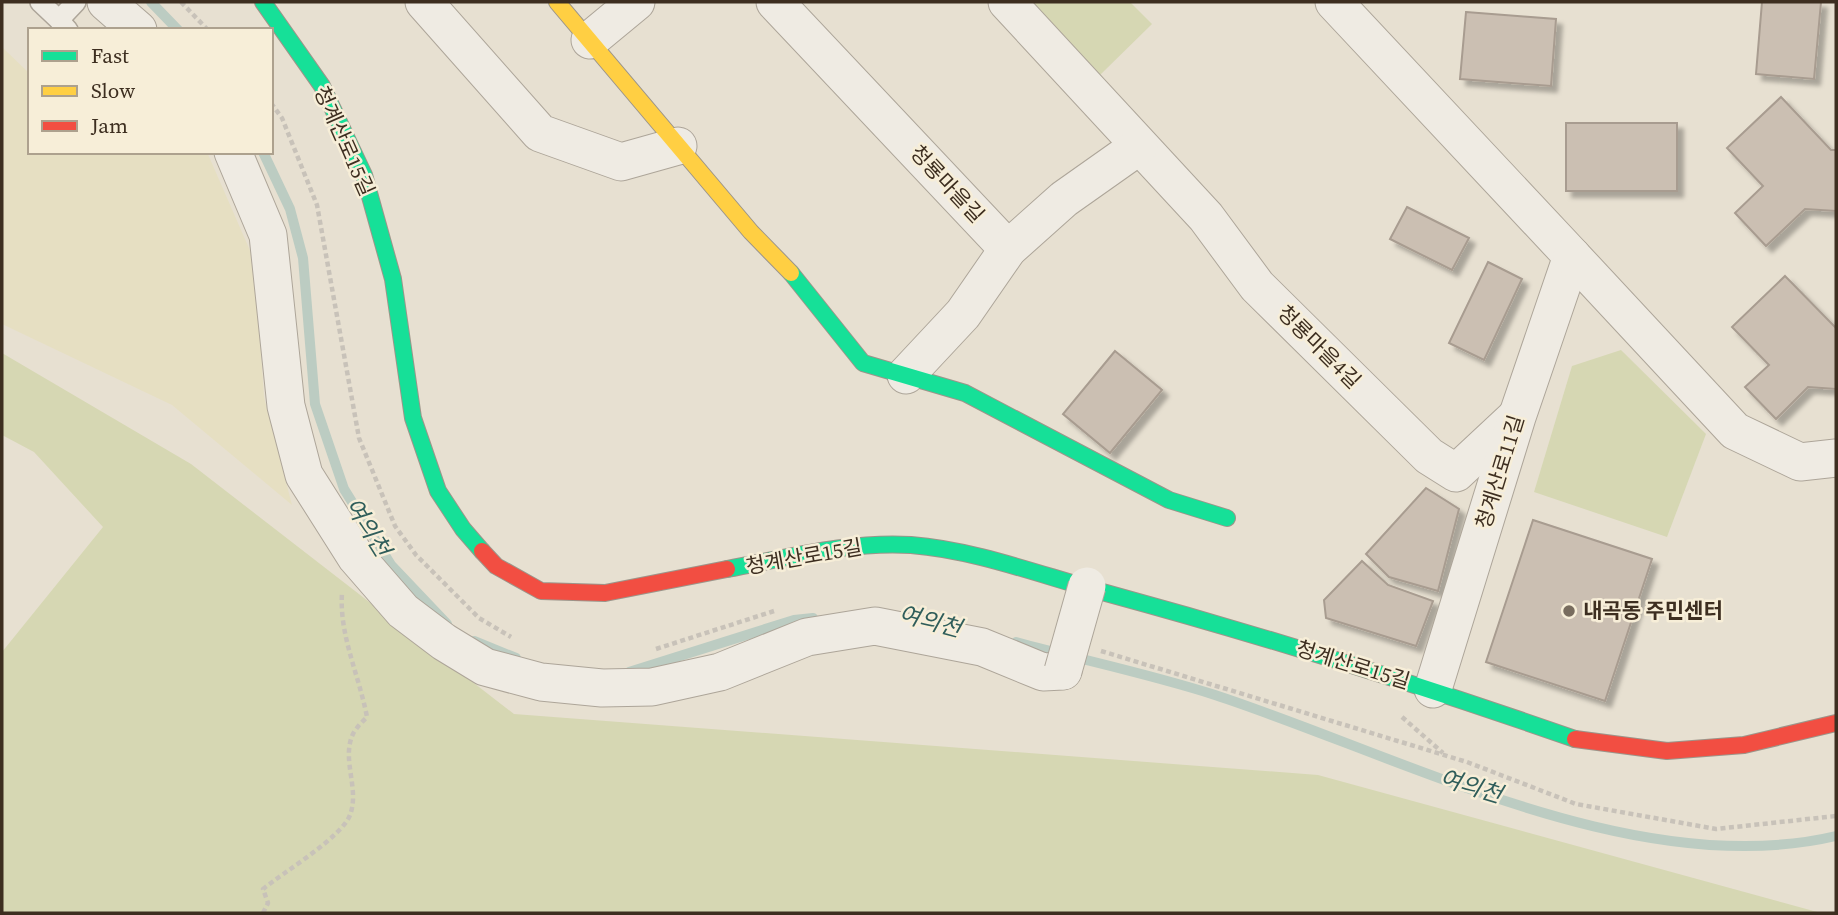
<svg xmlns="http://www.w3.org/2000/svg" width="1838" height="915" font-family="'Source Serif 4','Noto Sans KR',serif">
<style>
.farmland{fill:#e6dfc2}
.green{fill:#d6d7b3}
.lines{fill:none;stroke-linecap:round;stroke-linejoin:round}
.stream{stroke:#bcccc2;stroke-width:10}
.building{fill:#cbbfb2;stroke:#a89c90;stroke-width:2;filter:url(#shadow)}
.lane-casing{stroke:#ada599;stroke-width:22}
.street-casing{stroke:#ada599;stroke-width:39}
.fast-casing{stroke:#9c958a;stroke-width:18}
.slow-casing{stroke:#9c958a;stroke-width:18}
.jam-casing{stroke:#9c958a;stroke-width:18}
.path{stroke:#c8c2b9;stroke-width:4.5;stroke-dasharray:5 3.5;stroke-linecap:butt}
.lane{stroke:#efebe3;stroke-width:19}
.street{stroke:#efebe3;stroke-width:37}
.fast{stroke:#16e098;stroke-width:16}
.slow{stroke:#ffcf43;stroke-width:16}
.jam{stroke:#f24e42;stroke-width:16}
.street-bridge-casing{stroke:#ada599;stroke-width:39;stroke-linecap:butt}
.street-bridge{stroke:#efebe3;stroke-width:37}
.poi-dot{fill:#786c5e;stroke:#f7eed8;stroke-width:2.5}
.labels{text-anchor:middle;stroke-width:5;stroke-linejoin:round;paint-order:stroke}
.street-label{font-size:21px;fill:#3d2e20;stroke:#f7eed8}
.poi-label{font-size:21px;font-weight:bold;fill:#3d2e20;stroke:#f7eed8;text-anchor:start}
.water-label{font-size:23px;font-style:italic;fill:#2f5d5a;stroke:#f7eed8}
</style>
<defs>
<filter id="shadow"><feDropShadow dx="6" dy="6" stdDeviation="2" flood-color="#0004"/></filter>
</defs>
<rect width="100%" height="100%" fill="#e7e0d1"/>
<polygon class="farmland" points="2,47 30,74 30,152 207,152 255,262 264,397 292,505 172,405 2,324"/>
<g class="green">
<polygon points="1029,2 1130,2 1152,24 1100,75"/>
<polygon points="1621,350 1706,434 1667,537 1534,492 1572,366"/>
<polygon points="2,353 191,464 514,714 1318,775 1821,913 2,913 2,652 103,527 34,452 2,435"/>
</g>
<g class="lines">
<g class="stream">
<polyline points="151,2 178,30"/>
<polyline points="263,152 290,209 303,258 315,404 344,489 391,565 447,624"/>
<polyline points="474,641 516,658"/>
<path d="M1016 642C1082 660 1150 674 1215 695 1401 756 1638 883 1836 836"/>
<polyline points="629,672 794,620 813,618"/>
</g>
</g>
<g class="building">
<polygon points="1762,2 1821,2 1814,79 1756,74"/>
<polygon points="1466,12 1556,19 1551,86 1460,79"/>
<polygon points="1781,97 1831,150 1836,150 1836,211 1805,209 1766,246 1735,213 1763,186 1727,148"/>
<rect x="1566" y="123" width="111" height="68"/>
<polygon points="1407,207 1469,238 1452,270 1390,239"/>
<polygon points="1488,262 1522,279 1484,360 1449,343"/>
<polygon points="1785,276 1836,328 1836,389 1808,387 1776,419 1745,387 1769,365 1732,327"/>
<polygon points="1115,351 1162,390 1110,453 1063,414"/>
<polygon points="1426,488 1459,509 1438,591 1389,577 1366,554"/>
<polygon points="1533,520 1652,559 1605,701 1486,662"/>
<polygon points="1362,561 1388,585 1433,601 1416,646 1326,618 1324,600"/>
</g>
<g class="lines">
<g class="lane-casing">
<g id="lane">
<polyline points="40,2 59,20"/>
<polyline points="68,30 59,20 76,2"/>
</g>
</g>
<g class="street-casing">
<g id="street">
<polyline points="106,2 138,30"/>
<polyline points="424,2 540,133 621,162 678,146"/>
<polyline points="775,2 1008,249"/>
<polyline points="1007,2 1206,217 1257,286 1429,456 1456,473 1516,417"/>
<polyline points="1334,2 1572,256 1517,417 1433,689"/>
<polyline points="590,40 636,2"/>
<polyline points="233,152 268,235 286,406 304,475 356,557 403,611 444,642 485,667 541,682 602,688 652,687 720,672 807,637 875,626 982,647 1043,672 1063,671"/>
<polyline points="1572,256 1735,431 1800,462 1836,458"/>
<polyline points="906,375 963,314 1008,249 1064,199 1139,146"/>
</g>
</g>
<g class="fast-casing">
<g id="fast">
<polyline points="263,2 322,86 364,175 393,279 413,418 438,491 463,529 482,551"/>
<polyline points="791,273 863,363 965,393 1169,500 1227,518"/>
<path d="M727 569C787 558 850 541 911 545 976 550 1043 576 1106 593 1264 636 1420 685 1575 739"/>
</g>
</g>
<g class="slow-casing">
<polyline id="slow" points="557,2 751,232 791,273"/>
</g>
<g class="jam-casing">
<g id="jam">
<polyline points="482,551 496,566 541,591 605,593 727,569"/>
<polyline points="1575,739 1667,751 1744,745 1836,723"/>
</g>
</g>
<g class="path">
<polyline points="181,2 208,30"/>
<polyline points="271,103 282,118 317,205 359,438 395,526 416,555 479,618 511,637"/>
<polyline points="656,649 774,611"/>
<polyline points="1101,651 1467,762 1576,804 1716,829 1836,816"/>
<polyline points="1402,717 1443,753"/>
<path d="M263 913 268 903 263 889C284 872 342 837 350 815 360 789 341 759 353 734 356 728 362 722 367 717 359 675 339 635 342 593"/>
</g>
<use href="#lane" class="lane"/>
<use href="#street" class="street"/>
<use href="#fast" class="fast"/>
<use href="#slow" class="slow"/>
<use href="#jam" class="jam"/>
<g class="street-bridge-casing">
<polyline id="street-bridge" points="1063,671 1087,586"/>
</g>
<use href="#street-bridge" class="street-bridge"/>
</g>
<circle class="poi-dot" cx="1569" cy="611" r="7"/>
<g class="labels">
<g class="street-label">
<text transform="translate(344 141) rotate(66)" y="7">청계산로15길</text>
<text transform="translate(947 184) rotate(47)" y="7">청룡마을길</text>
<text transform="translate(1319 347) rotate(45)" y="7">청룡마을4길</text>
<text transform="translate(1500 472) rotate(-73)" y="7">청계산로11길</text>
<text transform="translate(804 557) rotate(-10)" y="7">청계산로15길</text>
<text transform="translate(1353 665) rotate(17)" y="7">청계산로15길</text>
</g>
<g class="poi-label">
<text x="1583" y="618">내곡동 주민센터</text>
</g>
<g class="water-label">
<text transform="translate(368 527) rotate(58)" y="8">여의천</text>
<text transform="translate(930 621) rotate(15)" y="8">여의천</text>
<text transform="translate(1471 786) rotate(17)" y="8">여의천</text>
</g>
</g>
<rect width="1838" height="915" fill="none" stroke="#3d2e20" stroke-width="7"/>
<rect x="28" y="28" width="245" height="126" fill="#f7eed8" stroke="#ada18e" stroke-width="2"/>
<rect x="42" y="51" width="35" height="10" fill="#16e098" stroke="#ada18e" stroke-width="2"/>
<text x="91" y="63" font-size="21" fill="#3d2e20">Fast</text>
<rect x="42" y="86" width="35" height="10" fill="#ffcf43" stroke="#ada18e" stroke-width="2"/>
<text x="91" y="98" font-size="21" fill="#3d2e20">Slow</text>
<rect x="42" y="121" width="35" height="10" fill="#f24e42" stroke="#ada18e" stroke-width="2"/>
<text x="91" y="133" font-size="21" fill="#3d2e20">Jam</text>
</svg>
